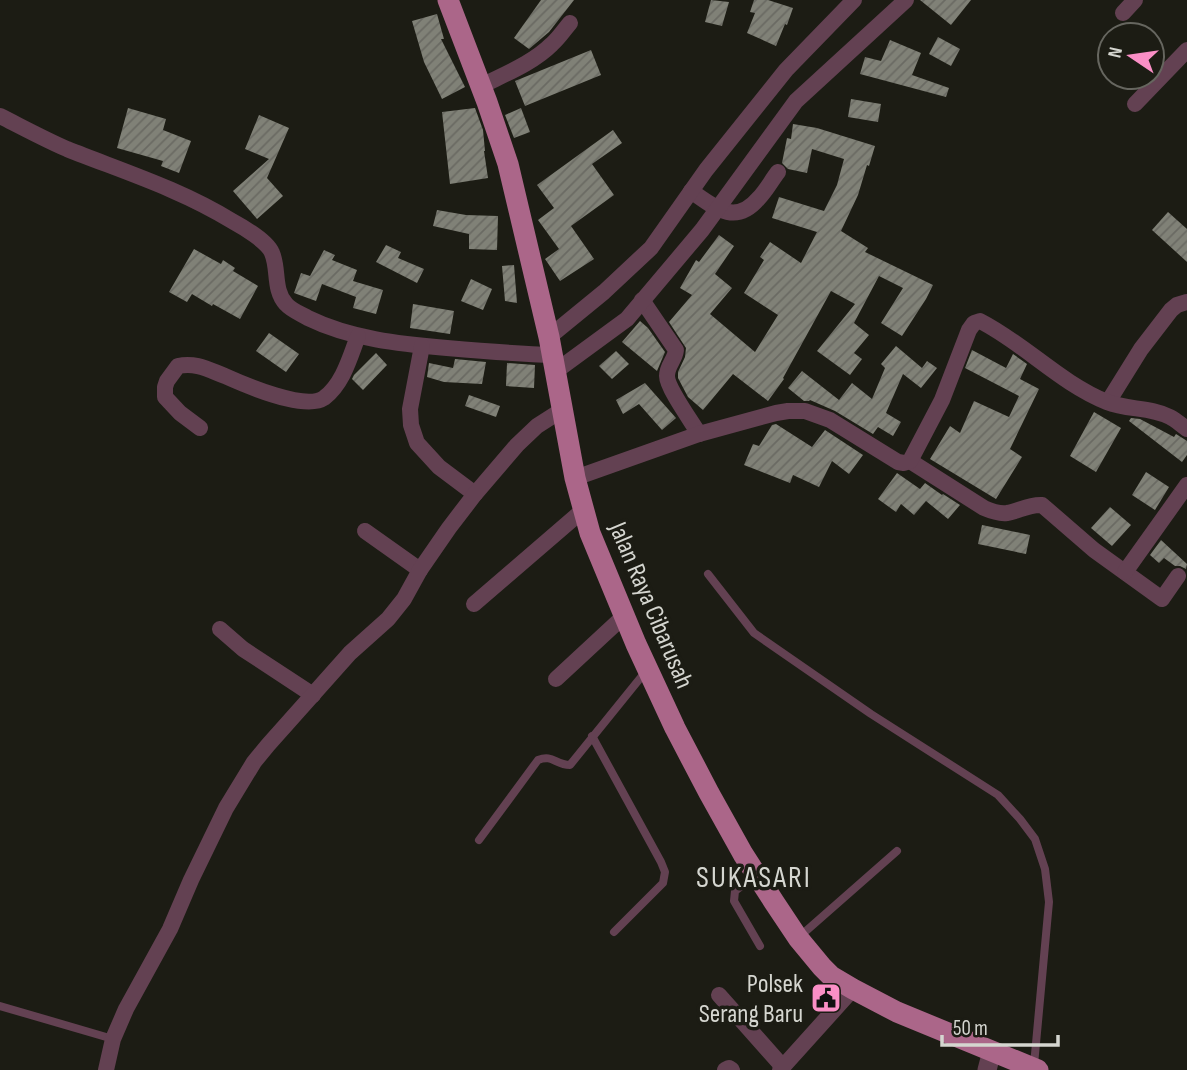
<svg xmlns="http://www.w3.org/2000/svg" width="1187" height="1070" font-family="'Sofia Sans Condensed',sans-serif">
<style>
.building{fill:url(#building-hatch)}
.lines{fill:none;stroke-linecap:round;stroke-linejoin:round}
.service{stroke:#634152;stroke-width:8}
.minor{stroke:#634152;stroke-width:16}
.tertiary{stroke:#634152;stroke-width:19}
.primary{stroke:#ab6689;stroke-width:21}
.labels{text-anchor:middle;stroke-width:7;stroke-linejoin:round;paint-order:stroke}
.street-label{font-size:26px;fill:#d5d6d0;stroke:#1c1c14}
.poi-label{font-size:26px;fill:#d5d6d0;stroke:#1c1c14;text-anchor:end}
.quarter-label{font-size:30px;letter-spacing:2px;fill:#d5d6d0;stroke:#1c1c14}
</style>
<defs>
<pattern id="building-hatch" width="6" height="6" patternUnits="userSpaceOnUse" patternTransform="scale(1.75)"><rect width="6" height="6" fill="#808177"/><path d="M-1 1l2-2M0 6l6-6M5 7l2-2" fill="none" stroke="#6a6a63"/></pattern>
</defs>
<rect width="100%" height="100%" fill="#1c1c14"/>
<g class="building">
<polygon points="541,0 574,0 549,32 529,49 514,38"/>
<polygon points="711,0 729,2 722,26 705,22"/>
<polygon points="754,0 768,0 793,8 787,25 785,24 776,46 747,33 755,13 750,12"/>
<polygon points="920,0 971,0 951,25"/>
<polygon points="437,14 444,39 441,39 465,87 442,99 424,62 412,21"/>
<polygon points="938,37 960,49 951,66 929,54"/>
<polygon points="890,40 921,53 912,75 949,88 946,97 860,74 865,57 881,61"/>
<polygon points="591,50 601,75 525,106 515,81"/>
<polygon points="851,99 881,104 878,122 848,117"/>
<polygon points="128,108 166,119 163,130 191,141 179,173 161,166 163,161 117,148"/>
<polygon points="475,108 483,130 485,151 484,151 488,178 450,184 442,112"/>
<polygon points="521,108 530,132 514,138 505,115"/>
<polygon points="259,115 289,128 267,178 283,196 257,219 233,191 269,159 245,149"/>
<polygon points="793,124 817,128 875,146 869,166 867,165 858,195 841,231 868,248 865,252 933,285 926,299 902,336 881,323 903,288 879,276 854,323 869,335 854,353 862,359 850,375 817,351 855,304 831,291 783,378 784,379 768,401 733,374 703,410 688,397 678,378 678,372 685,357 686,348 669,322 692,295 680,288 696,260 699,262 719,235 734,246 715,274 732,288 710,314 755,352 778,315 744,293 764,260 760,257 770,242 801,263 817,232 772,218 779,197 824,211 837,185 844,159 812,149 807,173 788,169 782,163 787,138 791,139"/>
<polygon points="613,130 622,143 592,164 614,195 571,226 594,259 560,281 545,259 559,249 538,220 554,208 537,185"/>
<polygon points="437,210 466,215 498,216 497,250 469,249 469,234 433,226"/>
<polygon points="1168,212 1187,229 1187,262 1152,230"/>
<polygon points="386,245 401,252 398,258 424,269 417,283 376,262"/>
<polygon points="194,249 221,264 223,260 235,268 233,271 258,286 240,319 213,304 212,306 192,294 187,302 169,292"/>
<polygon points="324,250 335,255 332,260 357,270 353,281 383,290 376,314 353,308 356,297 322,284 316,301 294,293 301,273 310,276"/>
<polygon points="514,265 517,303 505,301 502,266"/>
<polygon points="471,279 492,289 483,310 461,301"/>
<polygon points="413,304 454,311 450,334 410,328"/>
<polygon points="640,321 648,328 665,352 657,371 622,342"/>
<polygon points="269,333 299,354 286,372 256,351"/>
<polygon points="896,346 922,368 927,361 937,368 921,388 903,374 886,413 901,422 893,436 878,427 873,434 835,411 810,400 809,401 804,401 788,388 802,371 839,400 852,383 872,399 885,368 881,364"/>
<polygon points="972,350 1006,368 1013,354 1027,364 1020,379 1039,389 1010,449 1022,457 996,499 930,459 950,426 960,433 974,401 1009,417 1019,396 965,368"/>
<polygon points="616,351 629,364 612,379 599,366"/>
<polygon points="376,353 387,365 363,390 352,379 354,375"/>
<polygon points="455,359 486,362 482,384 444,382 427,377 429,363 453,368"/>
<polygon points="507,363 535,365 534,388 506,386"/>
<polygon points="645,383 676,418 662,430 639,404 623,414 616,400"/>
<polygon points="469,395 500,406 496,417 465,406"/>
<polygon points="1094,412 1121,428 1096,472 1070,456"/>
<polygon points="1131,418 1140,419 1174,437 1176,434 1184,439 1187,441 1187,455 1182,462 1129,421"/>
<polygon points="776,424 812,447 825,430 863,455 849,474 832,461 819,487 793,475 790,483 744,465 753,444 759,446 772,425"/>
<polygon points="1146,472 1169,487 1155,510 1132,495"/>
<polygon points="897,473 920,489 925,483 942,495 943,494 960,505 948,519 926,501 914,515 901,504 896,512 878,499"/>
<polygon points="1110,507 1131,525 1112,546 1091,528"/>
<polygon points="982,525 1030,535 1026,554 978,544"/>
<polygon points="1161,540 1187,564 1186,569 1180,566 1175,566 1164,558 1159,563 1150,555"/>
</g>
<g class="lines">
<g class="service">
<polyline points="708,574 754,633 871,714 998,795 1020,819 1035,839 1045,869 1049,902 1034,1065"/>
<polyline points="592,736 661,862 665,872 663,883 614,932"/>
<path d="M479 840 538 760C553 754 555 765 570 765L646 671"/>
<polyline points="754,876 735,891 734,901 760,946"/>
<polyline points="798,938 897,851"/>
<polyline points="0,1006 113,1039"/>
</g>
<g class="minor">
<polyline points="1123,13 1135,0"/>
<path d="M481 86C505 74 533 63 552 44 559 38 564 30 570 23"/>
<polyline points="1135,104 1187,50"/>
<path d="M0 116C22 127 44 139 67 149 122 171 180 189 232 221 243 227 268 242 272 253 279 269 273 290 286 304 291 310 301 314 308 318 351 339 400 344 447 348 482 351 517 354 553 355"/>
<path d="M691 191C714 207 735 226 758 199 766 191 771 181 778 172"/>
<path d="M642 300 676 350C675 360 667 365 667 376 667 388 692 422 699 434"/>
<polyline points="549,337 604,292 651,248 706,170 786,70 854,0"/>
<polyline points="422,346 410,409 411,425 417,443 439,467 475,494"/>
<polyline points="556,371 627,319 702,230 796,101 906,0"/>
<polyline points="1108,402 1141,349 1171,310 1177,305 1187,302"/>
<path d="M200 428 180 413 165 397V387L167 381 178 366C196 362 209 370 225 376 245 385 305 411 324 398 343 384 350 357 358 336"/>
<path d="M910 461 984 508C991 511 999 514 1007 513 1019 511 1029 504 1042 505L1094 550 1162 599 1178 576"/>
<path d="M575 478 699 434 776 413 788 411H805L830 420 898 462 904 463 910 461 942 400 969 330 974 323 980 321C1025 344 1060 383 1107 402 1127 410 1151 407 1170 417 1176 420 1181 425 1187 429"/>
<polyline points="365,531 420,570"/>
<polyline points="1125,572 1187,485"/>
<polyline points="474,604 582,511"/>
<polyline points="220,629 243,649 313,695"/>
<polyline points="556,679 624,616"/>
<polyline points="719,995 783,1067"/>
<polyline points="106,1070 113,1039 126,1009 170,929 191,880 226,808 254,762 268,745 350,653 388,619 404,599 420,570 449,528 475,494 517,445 537,426 562,410"/>
<polyline points="725,1070 729,1068 732,1070"/>
<polyline points="780,1070 853,989"/>
</g>
<polyline class="tertiary" points="987,1070 992,1051"/>
<polyline class="primary" points="448,0 487,102 508,164 549,337 575,478 590,533 636,644 675,728 709,793 743,854 774,902 798,938 822,967 831,976 853,989 897,1012 1038,1070"/>
</g>
<defs>
<g id="civic-square" transform="scale(1.575)"><rect x="-9" y="-9" width="18" height="18" rx="4" fill="#fa8fc6" stroke="#1c1c14"/><path d="M-.6-6.5H3V-4.5H.6V-3L4-1V1h2V6H-6V1h2V-1L-.6-3ZM-1.2 2.5V6h2.4V2.5Z" fill="#111"/></g>
</defs>
<g fill-rule="evenodd">
<use href="#civic-square" x="826" y="998"/>
</g>
<g class="labels">
<g class="street-label">
<text transform="translate(652 605) rotate(67)" y="9">Jalan Raya Cibarusah</text>
</g>
<g class="poi-label">
<text x="803" y="992">Polsek<tspan x="803" dy="30">Serang Baru</tspan></text>
</g>
<g class="quarter-label">
<text x="754" y="887">SUKASARI</text>
</g>
</g>
<g transform="translate(1131 56) rotate(283)"><circle r="33" fill="#1c1c14" stroke="#66665f" stroke-width="2"/>
<path d="M0-5L12 26L0 18L-12 26Z" fill="#fa8fc6"/>
<text y="-10" font-size="19" font-weight="bold" text-anchor="middle" fill="#d5d6d0">N</text>
</g>
<path d="M942 1035v10h116v-10" fill="none" stroke="#d5d6d0" stroke-width="3.5"/>
<text x="953" y="1035" font-size="21" fill="#d5d6d0" stroke="#1c1c14" stroke-width="5" paint-order="stroke">50 m</text>
</svg>
